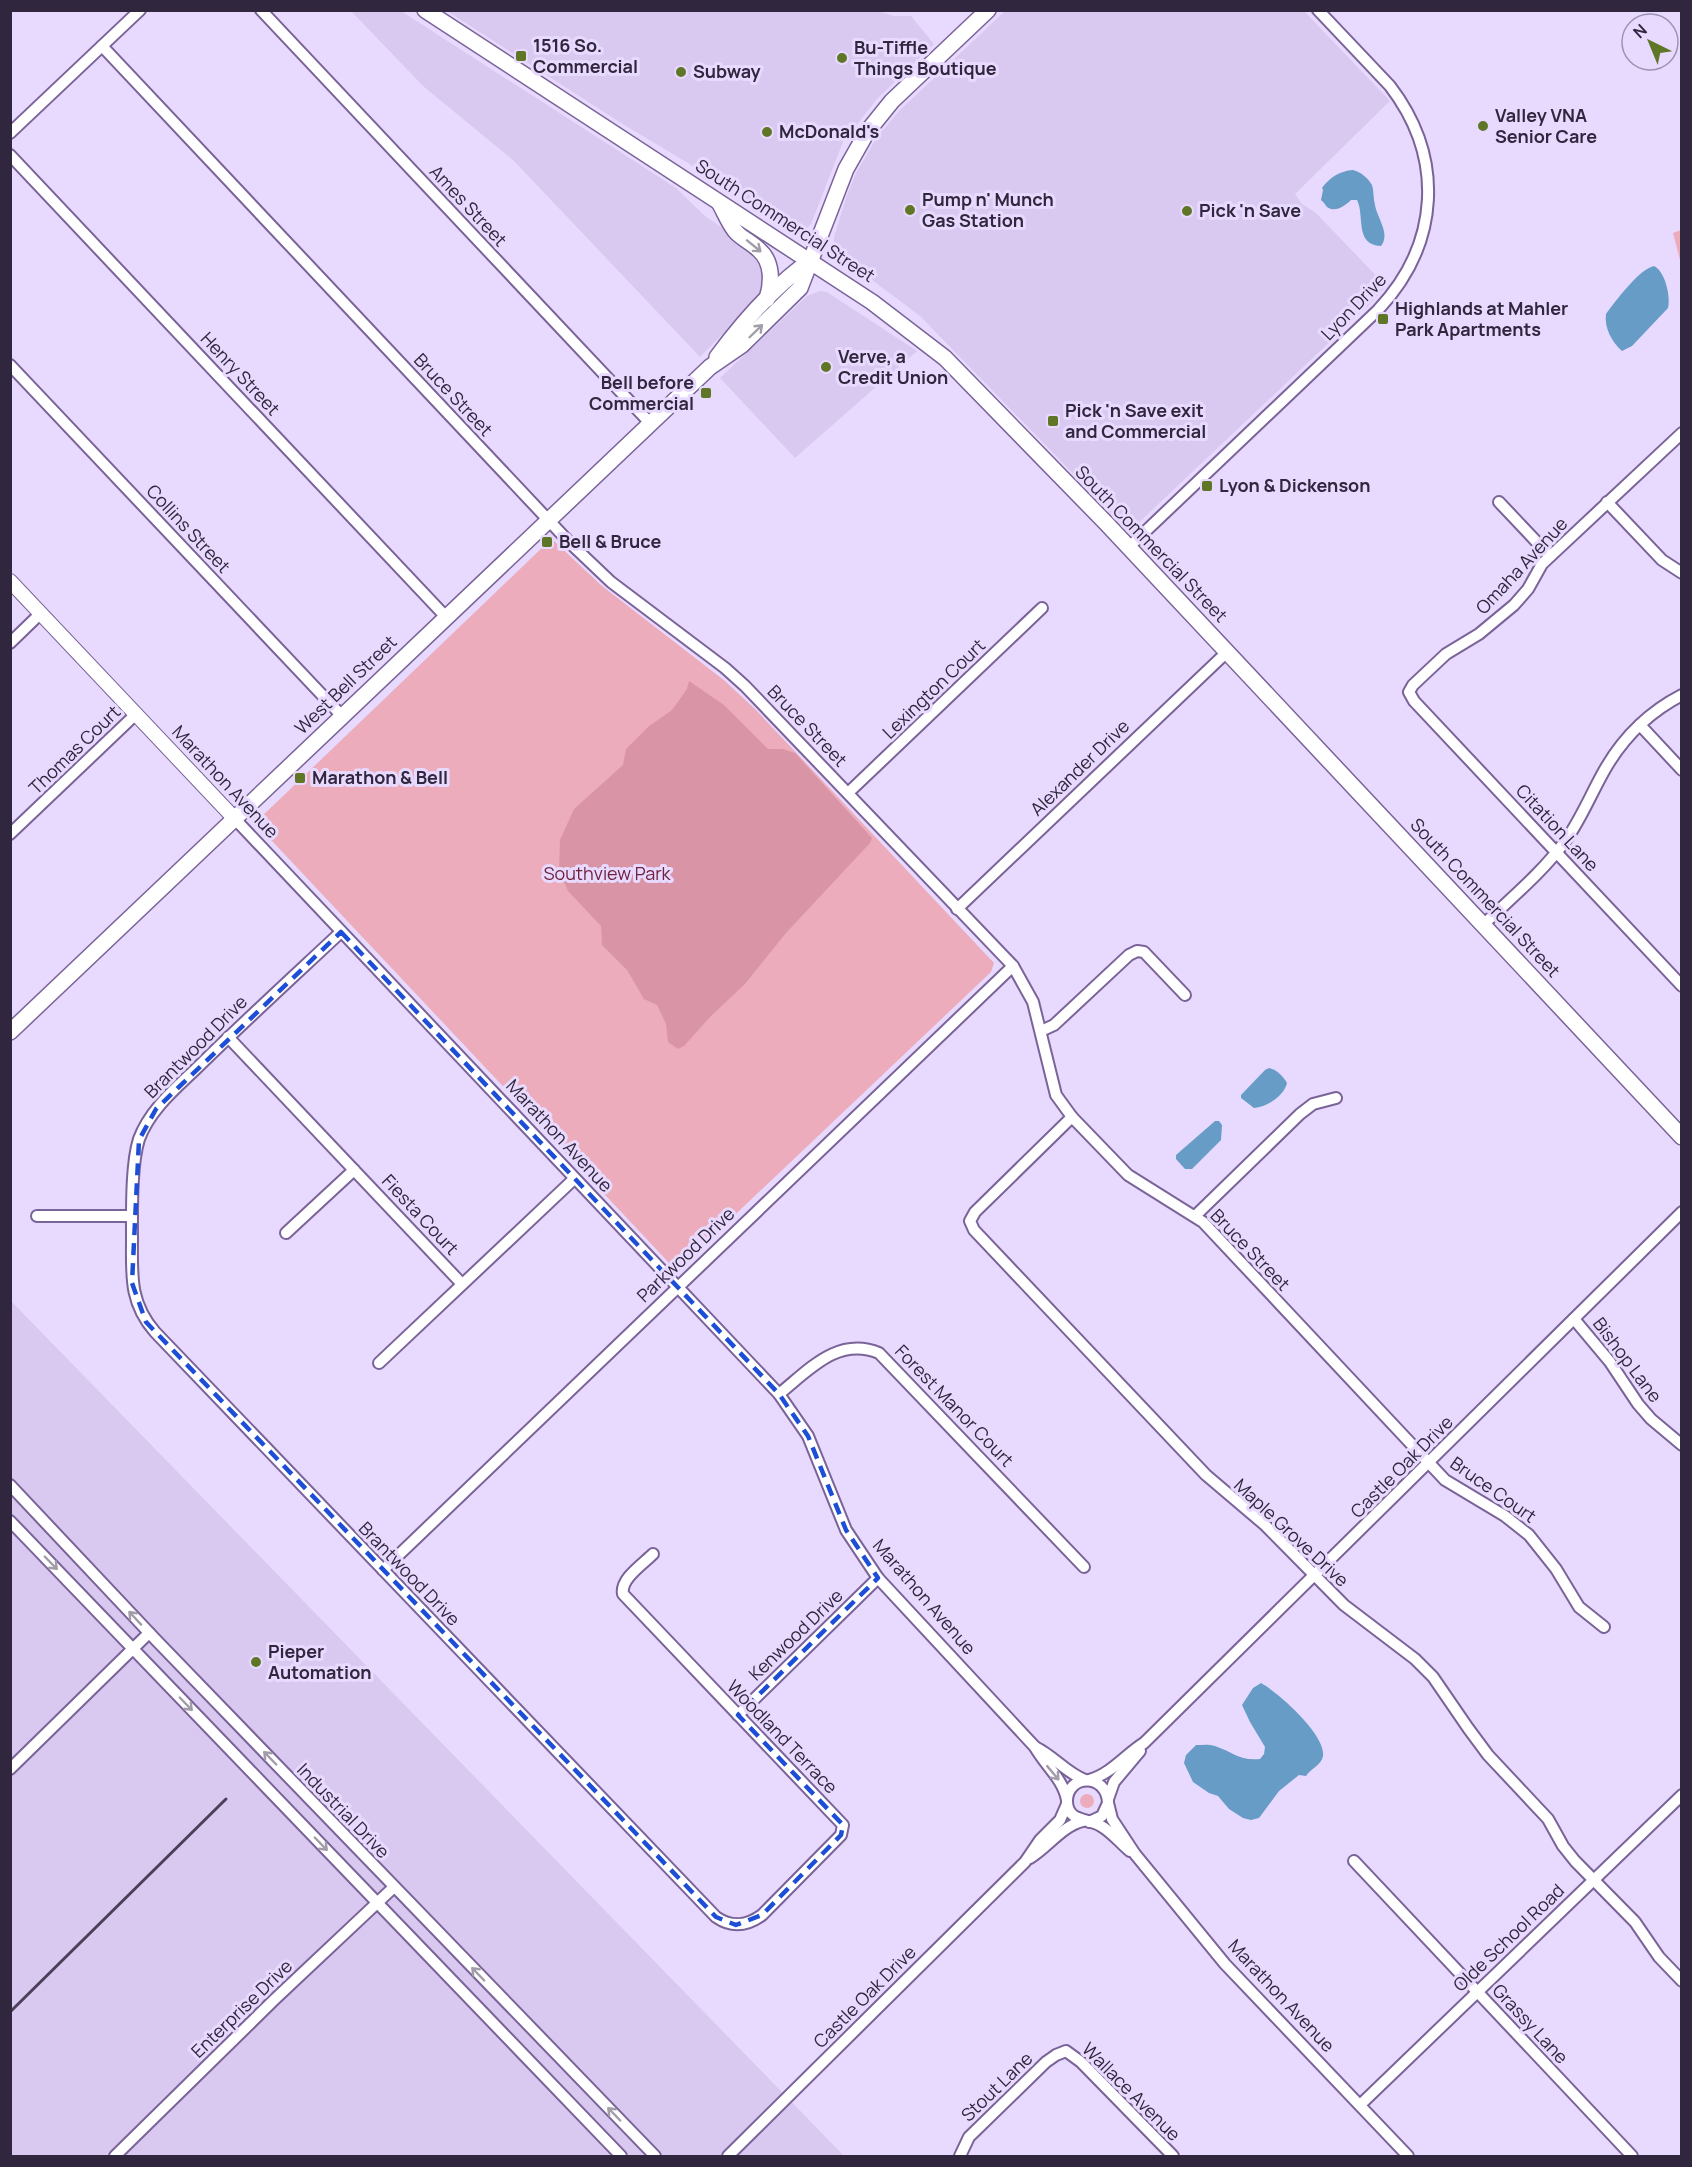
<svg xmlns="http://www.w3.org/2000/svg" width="1692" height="2167" font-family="Manrope,sans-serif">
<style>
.built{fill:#d9c9f1}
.green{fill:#ecacbb}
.forest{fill:#d995a6}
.water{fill:#679cc6}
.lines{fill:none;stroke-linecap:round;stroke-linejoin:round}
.minor-casing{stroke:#7a6399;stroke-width:14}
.tertiary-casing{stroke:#7a6399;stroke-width:16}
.secondary-casing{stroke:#7a6399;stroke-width:18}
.minor{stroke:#fff;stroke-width:10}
.tertiary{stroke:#fff;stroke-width:14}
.secondary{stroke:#fff;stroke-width:15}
.rail{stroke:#4a4058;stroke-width:3}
.oneway{stroke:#a29da8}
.marked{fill:none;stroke:#1d4ed8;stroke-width:4.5;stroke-dasharray:12 8;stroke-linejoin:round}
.poi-dot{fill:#607627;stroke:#e8dafe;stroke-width:2}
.labels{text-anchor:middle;stroke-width:6;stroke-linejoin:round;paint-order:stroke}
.poi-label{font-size:18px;font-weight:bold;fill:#30263d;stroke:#e8dafe;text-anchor:start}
.street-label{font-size:18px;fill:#30263d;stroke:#e8dafe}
.park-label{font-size:18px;fill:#71223d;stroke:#e8dafe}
</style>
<rect width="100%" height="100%" fill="#e8dafe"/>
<g class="built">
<polygon points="351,11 401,11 676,188 705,216 756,251 762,259 765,287 758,298 700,357 514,161 423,86"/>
<polygon points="447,11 877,11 894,16 911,16 934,44 877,99 856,126 851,129 843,142 811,224 805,230 800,230 621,123"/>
<polygon points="1005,11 1304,11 1390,101 1295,194 1302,204 1316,213 1386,286 1371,303 1132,529 1126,528 1122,524 920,316 844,259 834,247 834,237 847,195 856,173 877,137 900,110"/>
<polygon points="820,291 827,292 917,351 795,458 720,378 807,296"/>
<polygon points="10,1300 781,2091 844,2156 11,2156"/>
</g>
<g class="green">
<polygon points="1681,230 1682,230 1681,264 1673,233"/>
<polygon points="553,540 602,586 725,681 756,710 994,963 991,972 680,1267 672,1266 257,825 258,820 547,543"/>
<circle cx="1087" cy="1801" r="7"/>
</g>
<polygon class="forest" points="689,681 724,705 768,749 783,749 795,753 872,838 870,843 786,933 745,984 710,1017 684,1046 678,1049 668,1042 666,1024 657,1005 644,999 627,970 602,945 601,926 568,891 559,870 560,840 574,809 623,765 626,749 648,727 672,710 687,689"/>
<g class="water">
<path d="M1353 170C1361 172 1368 178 1372 185 1374 191 1373 198 1375 205 1377 218 1391 234 1381 246 1354 245 1365 215 1357 200H1351C1345 206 1335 213 1327 207 1325 205 1324 202 1321 200L1323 190 1322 188C1330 177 1340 171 1353 170Z"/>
<path d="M1654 266C1665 271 1671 297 1668 308L1632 346 1622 351C1612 342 1604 328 1606 314 1615 302 1639 269 1654 266Z"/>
<path d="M1269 1068C1277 1070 1283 1076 1287 1083 1284 1096 1267 1107 1254 1108L1241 1098V1095L1265 1070Z"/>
<polygon points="1215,1121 1219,1121 1222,1125 1221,1140 1192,1169 1185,1169 1176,1159 1176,1155"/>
<path d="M1261 1683C1279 1693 1326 1735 1323 1756 1321 1766 1311 1768 1306 1776L1299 1775 1279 1791 1259 1818 1251 1820 1243 1818 1229 1809 1218 1796 1209 1793 1193 1782 1184 1763 1186 1755 1196 1745C1202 1745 1209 1744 1215 1746 1233 1752 1239 1761 1260 1759L1264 1754 1265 1747 1250 1722 1242 1705 1253 1688Z"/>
</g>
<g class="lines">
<g class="minor-casing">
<g id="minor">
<polyline points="261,10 651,424"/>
<polyline points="102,46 570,543 611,582 725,668 745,686 1013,966 1033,1002 1056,1095 1072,1117 1128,1175 1203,1222 1445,1480 1505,1516 1529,1535 1556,1569 1579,1607 1604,1627"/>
<polyline points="10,133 140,10"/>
<polyline points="10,155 446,617"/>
<polyline points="10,365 342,716"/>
<polyline points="1682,433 1542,564 1528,589 1514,605 1479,634 1446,654 1413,685 1409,692 1414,701 1682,986"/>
<polyline points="1499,502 1550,556"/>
<polyline points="1607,502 1662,560 1682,573"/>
<path d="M1129 547 1378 310C1440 244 1445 158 1390 86L1318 10"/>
<polyline points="10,643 41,613"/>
<polyline points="1640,725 1682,770"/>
<polyline points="848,793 1042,608"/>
<path d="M235 819 779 1394 808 1436 846 1530 878 1578 1035 1747C1045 1765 1063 1779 1067 1800"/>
<polyline points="10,834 136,714"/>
<polyline points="957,909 1227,652"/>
<path d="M1483 925C1511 898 1543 872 1566 840 1581 819 1591 794 1604 771 1622 739 1649 712 1682 695"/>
<path d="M341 932C295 975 248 1018 202 1063 179 1086 151 1107 139 1139 131 1164 132 1211 132 1238 132 1275 129 1302 155 1332L716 1917C732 1928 747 1926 762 1915L841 1835 843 1825 623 1594C620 1579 643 1564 653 1554"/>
<polyline points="1041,1031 1054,1025 1129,955 1137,951 1144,952 1185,995"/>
<polyline points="228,1037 462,1284"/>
<polyline points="1072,1117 975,1212 970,1221 974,1230 1206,1475 1265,1525 1344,1605 1415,1659 1433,1677 1468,1728 1488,1755 1548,1819 1563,1846 1575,1861 1635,1922 1659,1957 1682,1981"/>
<polyline points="37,1216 132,1216"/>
<polyline points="1195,1216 1300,1114 1313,1104 1336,1098"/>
<polyline points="286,1233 354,1170"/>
<polyline points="1574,1319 1610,1362 1638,1404 1651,1419 1682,1445"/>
<polyline points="379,1363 574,1179"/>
<path d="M779 1394C809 1370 838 1336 879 1353L1084 1567"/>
<polyline points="10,1485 156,1640 655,2156"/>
<polyline points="10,1521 621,2156"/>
<polyline points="383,1570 1013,966"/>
<polyline points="738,1715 878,1578"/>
<path d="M1035 1747C1054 1756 1066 1773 1085 1780"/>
<polyline points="10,1769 149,1633"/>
<path d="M1089 1780C1111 1774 1125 1755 1144 1743L1682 1212"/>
<polyline points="1108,1799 1114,1782 1140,1751"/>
<polyline points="1108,1803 1112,1819 1135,1854 1225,1964 1408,2156"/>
<path d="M1089 1822 1102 1816 1108 1803C1107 1773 1067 1774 1067 1801 1067 1822 1088 1818 1101 1826 1112 1832 1120 1843 1130 1851"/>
<path d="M1030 1858C1048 1847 1062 1826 1083 1821"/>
<polyline points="1354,1861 1632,2156"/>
<polyline points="1360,2105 1682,1795"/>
<polyline points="115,2156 275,1999 394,1887"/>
<polyline points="728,2156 1025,1862 1040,1840 1060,1820 1067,1804"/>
<polyline points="960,2156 969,2137 1046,2062 1056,2055 1066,2051 1081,2062 1173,2156"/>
</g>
</g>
<g class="tertiary-casing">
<polyline id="tertiary" points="10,581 235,819"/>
</g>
<g class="secondary-casing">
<g id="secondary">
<polyline points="425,10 872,302 945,358 1106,523 1682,1137"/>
<path d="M720 204C725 213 730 226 737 233 743 239 752 243 759 250 773 262 772 283 767 299"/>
<path d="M717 357C743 322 774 286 810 261"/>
<polyline points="10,1032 710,367 742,345 800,288 846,169 867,132 892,101 988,10"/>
</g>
</g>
<use href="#minor" class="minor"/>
<use href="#tertiary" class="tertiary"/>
<use href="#secondary" class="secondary"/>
<polyline class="rail" points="10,2012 226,1799"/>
</g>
<defs><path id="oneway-shaft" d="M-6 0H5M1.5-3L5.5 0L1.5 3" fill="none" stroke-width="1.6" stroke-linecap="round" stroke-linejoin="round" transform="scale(1.5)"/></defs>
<g class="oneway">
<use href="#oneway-shaft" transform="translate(754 246) rotate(39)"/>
<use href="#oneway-shaft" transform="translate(756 331) rotate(-44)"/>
<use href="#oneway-shaft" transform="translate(51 1563) rotate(46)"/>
<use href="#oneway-shaft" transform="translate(135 1618) rotate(-133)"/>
<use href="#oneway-shaft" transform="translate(186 1704) rotate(46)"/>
<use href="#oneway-shaft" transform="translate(270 1758) rotate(-134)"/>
<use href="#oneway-shaft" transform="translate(1053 1773) rotate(50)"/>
<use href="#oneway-shaft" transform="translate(321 1844) rotate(46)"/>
<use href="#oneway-shaft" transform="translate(478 1974) rotate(-134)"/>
<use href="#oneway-shaft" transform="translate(614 2114) rotate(-134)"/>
</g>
<path class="marked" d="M341 932 779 1394 808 1436 846 1530 878 1578 738 1715 843 1825 841 1835 762 1915 736 1925 716 1917 146 1322 132 1283 139 1140 156 1109Z"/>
<g class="poi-dot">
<rect x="515" y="50" width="12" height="12" rx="3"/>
<circle cx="842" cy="58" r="6"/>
<circle cx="681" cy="72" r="6"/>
<circle cx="1483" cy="126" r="6"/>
<circle cx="767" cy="132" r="6"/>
<circle cx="910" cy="210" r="6"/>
<circle cx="1187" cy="211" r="6"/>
<rect x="1377" y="313" width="12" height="12" rx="3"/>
<circle cx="826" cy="367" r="6"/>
<rect x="700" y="387" width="12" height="12" rx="3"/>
<rect x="1047" y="415" width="12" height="12" rx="3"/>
<rect x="1201" y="480" width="12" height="12" rx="3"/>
<rect x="541" y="536" width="12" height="12" rx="3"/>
<rect x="294" y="772" width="12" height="12" rx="3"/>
<circle cx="256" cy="1662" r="6"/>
</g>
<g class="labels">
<g class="poi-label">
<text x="533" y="52">1516 So.<tspan x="533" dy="21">Commercial</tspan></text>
<text x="854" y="54">Bu-Tiffle<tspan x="854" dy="21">Things Boutique</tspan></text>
<text x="693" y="78">Subway</text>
<text x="1495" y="122">Valley VNA<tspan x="1495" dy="21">Senior Care</tspan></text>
<text x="779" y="138">McDonald's</text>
<text x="922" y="206">Pump n' Munch<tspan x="922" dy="21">Gas Station</tspan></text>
<text x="1199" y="217">Pick 'n Save</text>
<text x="1395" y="315">Highlands at Mahler<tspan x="1395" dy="21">Park Apartments</tspan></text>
<text x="838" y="363">Verve, a<tspan x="838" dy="21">Credit Union</tspan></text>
<text x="694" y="389" text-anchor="end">Bell before<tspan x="694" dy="21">Commercial</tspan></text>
<text x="1065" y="417">Pick 'n Save exit<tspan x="1065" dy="21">and Commercial</tspan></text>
<text x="1219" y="492">Lyon &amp; Dickenson</text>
<text x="559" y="548">Bell &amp; Bruce</text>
<text x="312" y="784">Marathon &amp; Bell</text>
<text x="268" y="1658">Pieper<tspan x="268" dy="21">Automation</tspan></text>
</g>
<g class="street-label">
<text transform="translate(468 206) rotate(47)" y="6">Ames Street</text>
<text transform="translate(785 221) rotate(33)" y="6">South Commercial Street</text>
<text transform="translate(1354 307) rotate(-46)" y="6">Lyon Drive</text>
<text transform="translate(240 374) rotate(47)" y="6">Henry Street</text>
<text transform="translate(453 395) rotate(47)" y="6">Bruce Street</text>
<text transform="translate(188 529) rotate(47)" y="6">Collins Street</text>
<text transform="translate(1151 544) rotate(46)" y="6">South Commercial Street</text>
<text transform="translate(1522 566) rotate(-47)" y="6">Omaha Avenue</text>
<text transform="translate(346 685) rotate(-44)" y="6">West Bell Street</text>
<text transform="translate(934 689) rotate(-44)" y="6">Lexington Court</text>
<text transform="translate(807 726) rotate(46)" y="6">Bruce Street</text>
<text transform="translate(75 750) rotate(-44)" y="6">Thomas Court</text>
<text transform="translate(1080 768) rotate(-44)" y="6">Alexander Drive</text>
<text transform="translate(225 782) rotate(47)" y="6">Marathon Avenue</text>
<text transform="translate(1557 828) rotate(47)" y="6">Citation Lane</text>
<text transform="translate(1485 898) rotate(47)" y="6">South Commercial Street</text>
<text transform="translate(196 1047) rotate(-45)" y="6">Brantwood Drive</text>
<text transform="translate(559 1136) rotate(47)" y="6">Marathon Avenue</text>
<text transform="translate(420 1215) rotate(47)" y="6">Fiesta Court</text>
<text transform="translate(1250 1250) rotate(46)" y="6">Bruce Street</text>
<text transform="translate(686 1255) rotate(-44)" y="6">Parkwood Drive</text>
<text transform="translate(1627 1360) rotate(53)" y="6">Bishop Lane</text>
<text transform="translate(954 1406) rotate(46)" y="6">Forest Manor Court</text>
<text transform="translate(1402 1467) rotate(-45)" y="6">Castle Oak Drive</text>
<text transform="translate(1493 1490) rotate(35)" y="6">Bruce Court</text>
<text transform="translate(1291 1533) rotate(43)" y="6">Maple Grove Drive</text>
<text transform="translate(409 1574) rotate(46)" y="6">Brantwood Drive</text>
<text transform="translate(924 1597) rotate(49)" y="6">Marathon Avenue</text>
<text transform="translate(796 1635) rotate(-44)" y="6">Kenwood Drive</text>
<text transform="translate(782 1737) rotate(46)" y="6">Woodland Terrace</text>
<text transform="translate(343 1811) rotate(46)" y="6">Industrial Drive</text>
<text transform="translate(1509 1938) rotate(-44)" y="6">Olde School Road</text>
<text transform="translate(1281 1996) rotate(47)" y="6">Marathon Avenue</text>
<text transform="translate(865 1997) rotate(-45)" y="6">Castle Oak Drive</text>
<text transform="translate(242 2009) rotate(-44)" y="6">Enterprise Drive</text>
<text transform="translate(1530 2024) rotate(47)" y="6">Grassy Lane</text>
<text transform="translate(997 2087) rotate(-44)" y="6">Stout Lane</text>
<text transform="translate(1131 2092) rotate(45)" y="6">Wallace Avenue</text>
</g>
<g class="park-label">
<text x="607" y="880">Southview Park</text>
</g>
</g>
<rect width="1692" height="2167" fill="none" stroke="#30263d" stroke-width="24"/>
<g transform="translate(1650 42) rotate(317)"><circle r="28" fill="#e8dafe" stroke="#9e92b1" stroke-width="1.5"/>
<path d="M0-4.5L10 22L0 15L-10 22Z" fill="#607627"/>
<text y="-9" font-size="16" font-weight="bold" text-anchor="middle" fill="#30263d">N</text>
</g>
</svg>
